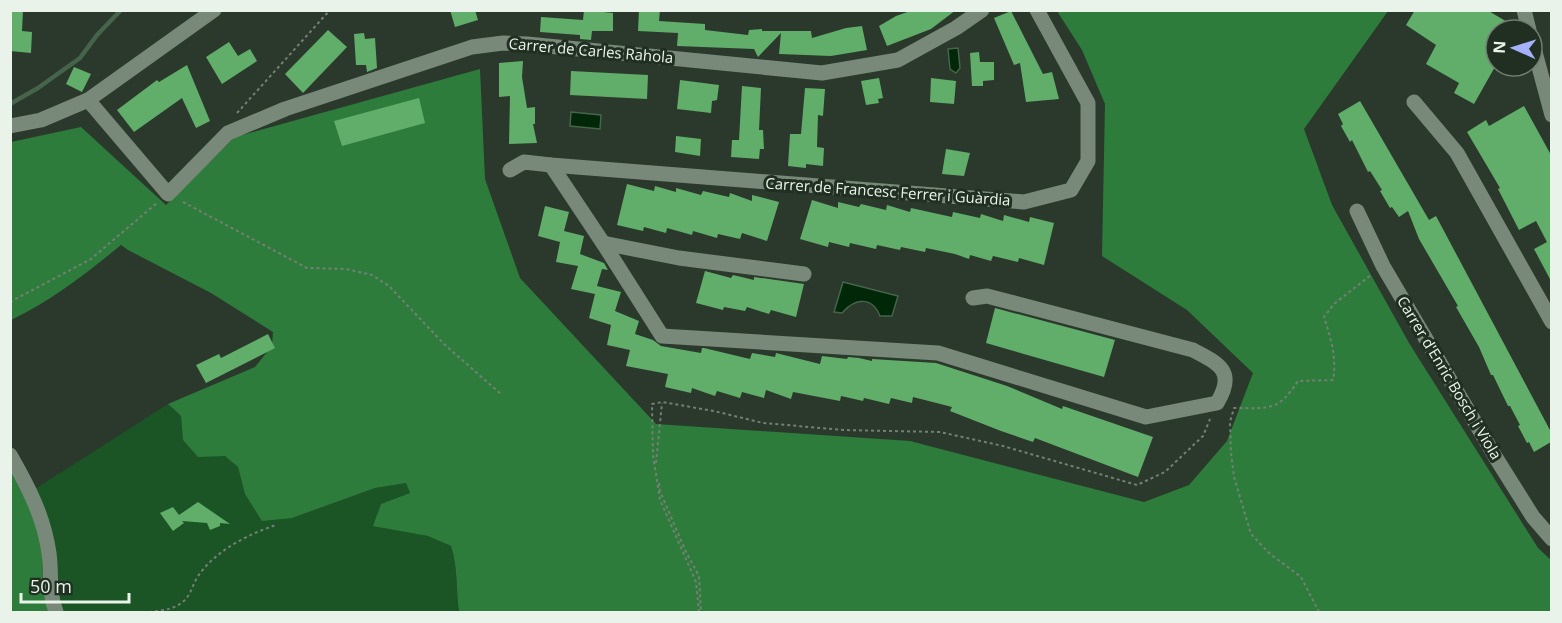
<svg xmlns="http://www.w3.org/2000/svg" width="1562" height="623" font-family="'Open Sans',sans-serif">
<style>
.green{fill:#1b5425}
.forest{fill:#2e7c3c}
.water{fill:#002707;stroke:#46644b;stroke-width:1.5}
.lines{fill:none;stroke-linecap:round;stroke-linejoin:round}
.stream{stroke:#46644b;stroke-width:4.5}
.building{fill:#61ad6a}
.path{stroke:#738074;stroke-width:2;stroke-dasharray:3 3;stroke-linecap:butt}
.minor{stroke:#788979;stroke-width:15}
.tertiary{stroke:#788979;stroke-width:15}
.labels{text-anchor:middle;stroke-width:6;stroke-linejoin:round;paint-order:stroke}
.street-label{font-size:15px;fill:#e9f3ea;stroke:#202f21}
</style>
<rect width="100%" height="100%" fill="#2a392b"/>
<path class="green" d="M168 404 181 416 183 440 225 456 238 467 245 494 292 518 375 488 406 483 410 493 381 504 374 525 428 536 451 546C458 567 456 590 459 612H61L35 489Z"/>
<g class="forest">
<path d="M1057 11H1388L1304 129 1332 205 1409 343 1538 548 1551 560V612H459C456 590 458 567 451 546L428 536 373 526 381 504 410 493 406 483 375 488 292 518 262 521 245 494 238 467 225 456 198 457 183 440 181 416 168 404 255 367 272 346 273 332 211 293 128 250 121 245C87 273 51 301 11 320V142L81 127 166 205 235 137 480 69 485 179 520 278 656 424 910 441 1144 502 1189 485 1227 441 1253 373 1187 310 1102 256 1105 104 1082 50Z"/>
<polygon points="10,466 32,509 42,544 43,583 50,612 11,612"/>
</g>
<g class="water">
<polygon points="958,48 960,68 956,73 950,69 948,49"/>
<polygon points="571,112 601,115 600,129 570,126"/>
<path d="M843 282 898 296 892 316H880C872 296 855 298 842 313L834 312Z"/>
</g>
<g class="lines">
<polyline class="stream" points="10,104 38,88 80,58 97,35 121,10"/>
</g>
<g class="building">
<polygon points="10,10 23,10 22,31 32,32 31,53 10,51"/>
<polygon points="450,10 475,10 478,20 455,27"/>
<polygon points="584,10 613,13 613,31 592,31 591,40 580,39 580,35 540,32 541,17 583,20"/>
<polygon points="639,10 660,10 659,21 705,24 705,30 748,35 749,30 762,29 762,31 811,31 812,38 846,28 862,26 867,50 831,56 779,54 781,33 758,57 754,49 677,46 678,33 638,31"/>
<polygon points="913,10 956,10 931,29 887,46 879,26 896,16"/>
<polygon points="1415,10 1487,10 1519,29 1496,30 1496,65 1474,104 1454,93 1459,83 1426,64 1436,45 1406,25"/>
<polygon points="1011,11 1043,74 1052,72 1059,99 1026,102 1020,63 1014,65 994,18"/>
<polygon points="328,30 347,47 303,93 285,74"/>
<polygon points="364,33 365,39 375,38 377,68 367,72 366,65 356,65 354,34"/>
<polygon points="229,42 238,56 250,49 257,61 222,84 206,57"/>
<polygon points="979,52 980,62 994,62 994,80 983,81 983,86 972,86 970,53"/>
<polygon points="523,61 522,77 527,108 535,107 535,124 533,124 537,143 509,144 510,96 499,97 499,63"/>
<polygon points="187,65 210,121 196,128 182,98 134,132 117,110 157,80 159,82"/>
<polygon points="74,67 91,74 82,92 66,84"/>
<polygon points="571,71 648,75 647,99 570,95"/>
<polygon points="879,78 883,98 878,99 879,103 866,105 861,81"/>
<polygon points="931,78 956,81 954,104 930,102"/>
<polygon points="680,80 719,85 717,100 712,101 711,113 677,109"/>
<polygon points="742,86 761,88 759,130 763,130 764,149 760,149 759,159 731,157 732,140 739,140"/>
<polygon points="805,88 825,89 823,116 818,115 817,147 824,148 823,166 806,164 806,168 788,166 790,134 801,134"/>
<polygon points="419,98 425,123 342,146 334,121"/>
<polygon points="1360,101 1429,220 1436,216 1551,432 1551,442 1534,452 1529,442 1527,443 1518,426 1520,425 1510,406 1508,406 1493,375 1491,375 1479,347 1456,307 1458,306 1419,239 1408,211 1399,217 1392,207 1390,208 1380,191 1382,190 1370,171 1368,172 1352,140 1350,142 1341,126 1343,124 1338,114"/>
<polygon points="1524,106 1551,155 1551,281 1534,249 1547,242 1536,221 1519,230 1498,189 1500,188 1467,132 1486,120 1489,126"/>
<polygon points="676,136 701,139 700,156 675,152"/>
<polygon points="946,149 970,153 964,176 942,174"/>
<polygon points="627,184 654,191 655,186 676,192 676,188 701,195 703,191 729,197 730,193 752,201 752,195 779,202 767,241 742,233 740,239 718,234 717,238 693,231 692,235 667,228 666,233 644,227 643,231 617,225"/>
<polygon points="812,200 838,208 838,202 859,207 861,204 886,210 887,205 910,212 911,208 952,217 953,212 980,218 981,214 1003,221 1004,215 1029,222 1030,217 1054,223 1044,265 1019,258 1018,262 993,256 991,261 970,255 969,259 955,254 926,248 925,252 901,247 900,250 877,245 876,249 850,243 849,247 829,242 828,247 800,239"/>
<polygon points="545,206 569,212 564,231 584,236 580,254 604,263 608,270 602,269 597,286 621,292 615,311 639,321 635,334 653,340 661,346 701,353 702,348 704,348 750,359 752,353 775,357 776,353 820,364 822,356 847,359 848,357 859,358 872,361 872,359 936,363 1007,386 1062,409 1063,406 1153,437 1138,477 1035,438 1033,442 1001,431 950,411 952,407 913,397 912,403 891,398 889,404 864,398 863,401 841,396 840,401 793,392 791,399 766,390 764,398 742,392 740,398 717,391 715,396 692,388 691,393 665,387 668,374 626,366 630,350 607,345 611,325 589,318 595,294 571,289 578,266 556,262 560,242 538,236"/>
<polygon points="705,271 731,278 733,275 754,280 754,277 804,284 796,317 771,310 769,314 747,307 745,311 724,307 723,310 696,303"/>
<polygon points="995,308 1115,340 1104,377 986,343"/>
<polygon points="268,334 275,348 206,383 196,365 219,354 221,358"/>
<polygon points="198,502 230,524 220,523 220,526 210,530 207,523 182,521 184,523 173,531 160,513 173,507 179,515"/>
</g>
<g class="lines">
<g class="path">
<polyline points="237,113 330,10"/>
<polyline points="183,202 307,268 346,269 372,275 389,286 444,344 502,395"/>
<polyline points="10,302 91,259 158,202"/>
<polyline points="656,463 662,403"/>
<polyline points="659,483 660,491 686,552 699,576 701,612"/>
<path d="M149 612C166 610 181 609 190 593 193 586 196 578 201 572 219 549 249 534 276 525"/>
<polyline points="699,612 696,582 660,500 653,455 652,404 662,402 714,411 763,423 844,430 940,432 1003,446 1137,485 1165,472 1203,436 1210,419"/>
<path d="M1319 612 1301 577 1269 553 1251 534 1234 477 1231 453 1230 422 1234 408C1269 408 1278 412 1298 381L1333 380C1337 358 1331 339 1324 317L1334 304 1371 275"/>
</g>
<g class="minor">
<polyline points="1524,10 1529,30"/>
<polyline points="1532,41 1552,115"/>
<polyline points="88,100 168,194 228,133 285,109 472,47 503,43 527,44 822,73 898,60 956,28 982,10"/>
<polyline points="1414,102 1457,153 1552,322"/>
<path d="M551 165 603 243 662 336 938 353 1146 417 1217 403C1236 372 1220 364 1193 350L987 296 973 298"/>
<polyline points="510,170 524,162 551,165 1024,202 1071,190 1088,161 1088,103 1037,10"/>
<polyline points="1357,211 1383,266 1496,458 1533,517 1552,539"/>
<polyline points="603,243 679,258 804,274"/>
<path d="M10 455C28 486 44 517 49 553 52 575 48 591 56 612"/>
</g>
<polyline class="tertiary" points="10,126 41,120 88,100 214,10"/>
</g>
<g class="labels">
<g class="street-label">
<text transform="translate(591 51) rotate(5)" y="5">Carrer de Carles Rahola</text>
<text transform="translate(888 192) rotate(4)" y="5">Carrer de Francesc Ferrer i Guàrdia</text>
<text transform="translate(1449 378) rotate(59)" y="5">Carrer d'Enric Bosch i Viola</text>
</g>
</g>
<rect width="1562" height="623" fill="none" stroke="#e9f3ea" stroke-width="24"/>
<g transform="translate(1514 48) rotate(273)"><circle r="28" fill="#202f21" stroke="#707d71" stroke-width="1.5"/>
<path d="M0-4.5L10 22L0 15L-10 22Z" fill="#a6b1fc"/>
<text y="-9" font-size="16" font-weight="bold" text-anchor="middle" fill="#e9f3ea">N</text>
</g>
<path d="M21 593v9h108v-9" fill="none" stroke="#e9f3ea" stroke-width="3"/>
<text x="30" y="593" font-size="18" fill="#e9f3ea" stroke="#202f21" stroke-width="4.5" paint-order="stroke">50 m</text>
</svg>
